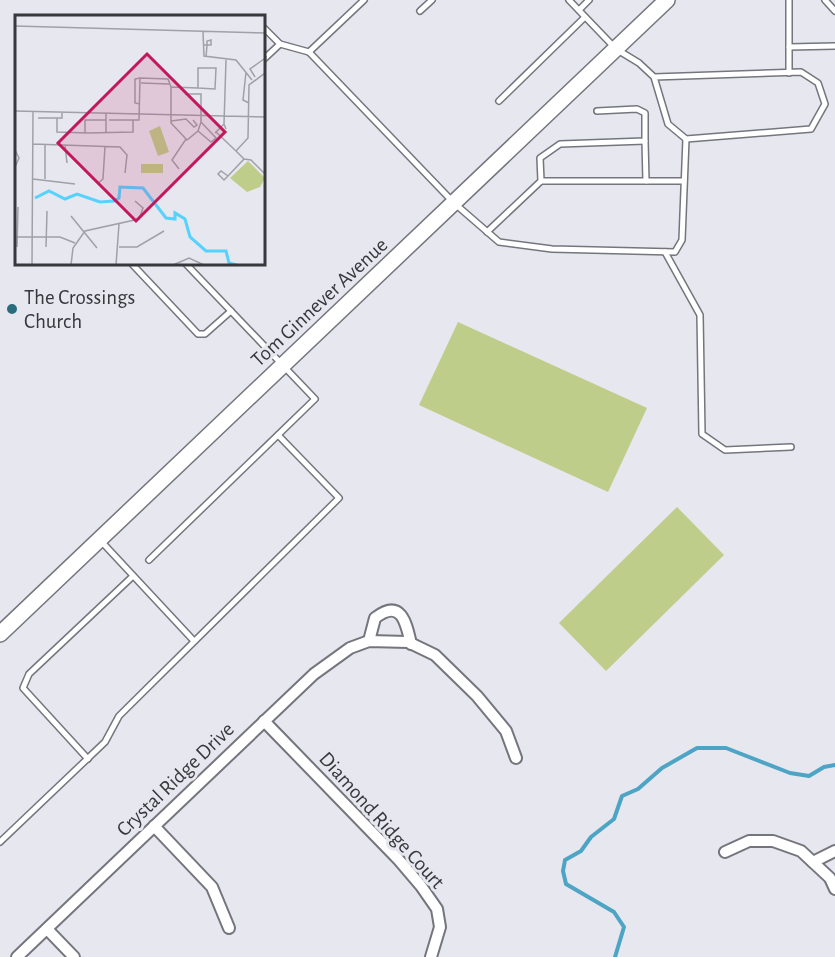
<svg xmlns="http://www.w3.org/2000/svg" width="835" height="957" font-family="'Alegreya Sans',sans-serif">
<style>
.green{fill:#bece8a}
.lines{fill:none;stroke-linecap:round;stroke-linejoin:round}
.stream{stroke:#4da4c4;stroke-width:4}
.service-casing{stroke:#75767d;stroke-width:8}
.minor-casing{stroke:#75767d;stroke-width:14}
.secondary-casing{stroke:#75767d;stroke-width:18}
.service{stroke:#fff;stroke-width:5}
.minor{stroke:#fff;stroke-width:10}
.secondary{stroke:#fff;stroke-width:15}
.poi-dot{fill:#296d7d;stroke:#e6e7ef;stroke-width:2}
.labels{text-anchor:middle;stroke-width:6;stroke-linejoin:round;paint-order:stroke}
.poi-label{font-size:21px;fill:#37383b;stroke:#e6e7ef;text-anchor:start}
.street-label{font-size:21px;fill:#37383b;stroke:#e6e7ef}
.inset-river{fill:none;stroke:#56d2ff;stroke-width:3}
.inset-road{fill:none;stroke:#a0a1a7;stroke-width:1.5}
.view{fill:#c2185b;fill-opacity:0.15;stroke:#c2185b;stroke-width:3}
.inset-edge{fill:none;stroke:#37383b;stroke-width:3}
</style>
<rect width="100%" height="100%" fill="#e6e7ef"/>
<g class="green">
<polygon points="458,322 647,408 608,492 419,405"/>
<polygon points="677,507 724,555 606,671 559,623"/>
</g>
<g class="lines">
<polyline class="stream" points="615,957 624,927 614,912 566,884 563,871 565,860 581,851 591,837 614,819 622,796 638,789 662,768 697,748 726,748 790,773 809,776 824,767 835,765"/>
<g class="service-casing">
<g id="service">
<polyline points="569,0 616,49 639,63 654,77 668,124 686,139 811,129 825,104 818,83 801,72 654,77"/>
<polyline points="789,0 789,73"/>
<polyline points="825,0 835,11"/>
<polyline points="579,10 589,0"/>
<polyline points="420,11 432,0"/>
<polyline points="264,28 280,44 309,52 364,0"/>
<polyline points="789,47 835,46"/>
<polyline points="309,52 454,203 499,242 552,249 675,252 682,240 686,139"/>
<polyline points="264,59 280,44"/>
<polyline points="499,101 585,17"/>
<polyline points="645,141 646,181 684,181"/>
<polyline points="541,181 646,181"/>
<polyline points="487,232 541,181 540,158 560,144 645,141 645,113 637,109 597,111"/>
<polyline points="665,252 700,315 702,434 725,450 791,447"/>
<polyline points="132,264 198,334 205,334 231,311"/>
<polyline points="100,540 194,641"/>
<polyline points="149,560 315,399 186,264"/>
<polyline points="88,759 23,688 29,674 133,576"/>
<polyline points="0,842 105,742 119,716 339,498 278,435"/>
</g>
</g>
<g class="minor-casing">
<g id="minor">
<path d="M369 641 375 618C401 598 406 622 411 644"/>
<polyline points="264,721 398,859 421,886 437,909 440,927 431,957"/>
<polyline points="154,826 212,887 229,928"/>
<polyline points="725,852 749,841 773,841 801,851 830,878 835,889"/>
<polyline points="813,862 835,851"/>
<polyline points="47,929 74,957"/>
<polyline points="17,957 314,674 350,648 369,641 408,642 435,655 477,696 506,731 516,758"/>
</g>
</g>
<g class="secondary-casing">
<polyline id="secondary" points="0,634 667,0"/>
</g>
<use href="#service" class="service"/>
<use href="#minor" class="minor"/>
<use href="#secondary" class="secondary"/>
</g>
<circle class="poi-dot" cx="12" cy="309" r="6"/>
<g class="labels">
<g class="poi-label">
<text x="24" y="304">The Crossings<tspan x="24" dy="24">Church</tspan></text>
</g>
<g class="street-label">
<text transform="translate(319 302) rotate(-43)" y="7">Tom Ginnever Avenue</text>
<text transform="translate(175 779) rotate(-44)" y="7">Crystal Ridge Drive</text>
<text transform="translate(382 820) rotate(48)" y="7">Diamond Ridge Court</text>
</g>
</g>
<g transform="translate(15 15)">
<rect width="250" height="250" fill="#e6e7ef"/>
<path d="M145 111 154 137 143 141 134 116ZM233 146 250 163 245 172 232 177 215 163ZM126 149H148V158H126Z" fill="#bece8a"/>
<path class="inset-river" d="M20 183 34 176 50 184 62 179 85 187 99 186 104 183 105 172 128 173 151 203 160 204V198L170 204 175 222 191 236H211L214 248 222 250"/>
<path class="inset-road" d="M0 11 251 18M188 17 189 41 221 45 237 65M188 30H196V25L192 26V30L191 42M231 57 228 85 234 88M240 62 235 54 249 44M126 68 154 69M156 72V108L172 125 183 116 186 107V79H170M125 89 120 88V64L125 63M0 96 251 102M23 103H47V97M42 103V117L73 118 118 117V105M94 105H124L125 63 153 64 156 72 183 73 200 74 201 53H183V73M156 106 171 104 179 112 182 110 178 105M209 109 211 45M183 116 196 127 201 123 186 107M91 117V98M201 117 221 136 233 123 234 70 250 58 251 41M70 118V105H91M200 118 209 109 211 114M18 129 105 132 112 140 110 158M50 130 52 148M0 135 4 143 0 152M229 144 236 145 251 160M164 154 157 145 171 124M213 161 206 156 203 159 209 165 213 161 229 144 221 136M18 164 60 169M30 164V129M82 169 88 164 90 131M56 201 82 233M0 222H45L60 228M2 232 3 192M31 232 32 196M104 232H122L149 216M17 250 18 96M56 250 58 233 70 216 124 204 128 193 120 186M101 250 104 209M158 250 174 243 189 250"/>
<path class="view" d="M132 39 210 117 121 206 43 128Z"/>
<rect width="250" height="250" class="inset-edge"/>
</g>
</svg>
